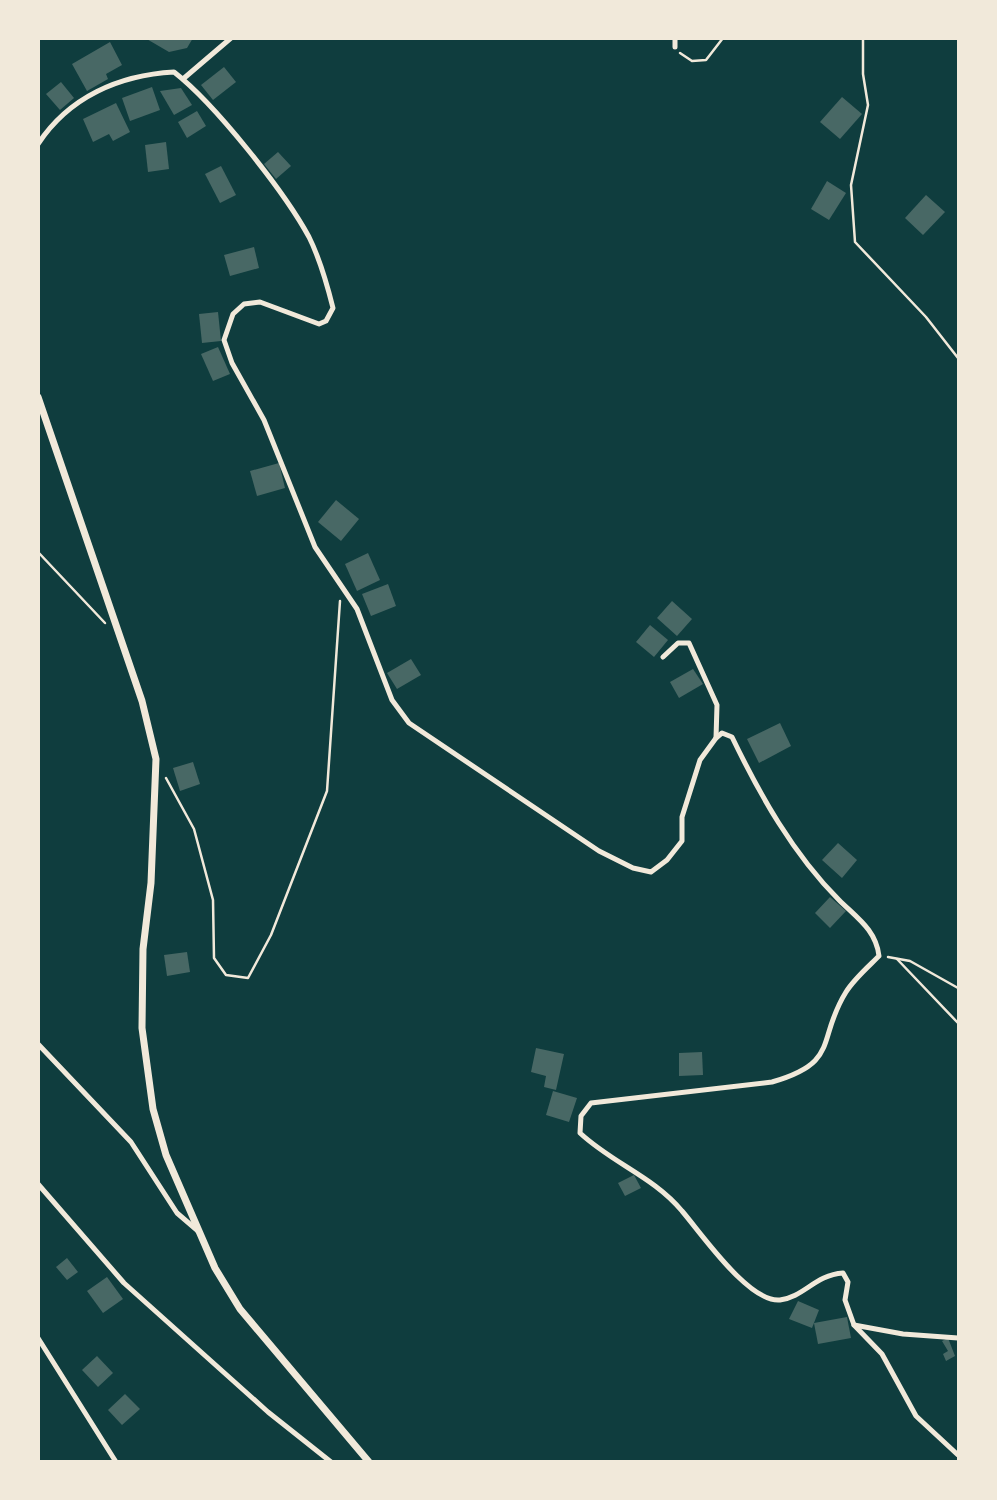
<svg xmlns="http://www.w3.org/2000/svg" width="997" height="1500" font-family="'Roboto Serif',serif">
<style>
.building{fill:#486865}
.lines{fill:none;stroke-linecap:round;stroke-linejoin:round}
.path{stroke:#f1e9da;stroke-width:2.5}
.minor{stroke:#f1e9da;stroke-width:5}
.tertiary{stroke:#f1e9da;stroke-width:7}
</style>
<rect width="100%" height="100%" fill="#0f3d3e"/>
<g class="building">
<polygon points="145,38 193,38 187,48 169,52"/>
<polygon points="110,42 122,65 106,74 108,79 87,91 72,64"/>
<polygon points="224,67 236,82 213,100 201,85"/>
<polygon points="61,82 74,98 60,110 46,94"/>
<polygon points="152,87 160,110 130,121 122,98"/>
<polygon points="181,88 192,105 174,115 160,91"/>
<polygon points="842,97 862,114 840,139 820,122"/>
<polygon points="116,103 130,132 113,141 109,134 93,142 83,119"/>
<polygon points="197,111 206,126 187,138 178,122"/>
<polygon points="166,142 169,169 148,172 145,145"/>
<polygon points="278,152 291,166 276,179 264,164"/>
<polygon points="221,166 236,195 220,203 205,174"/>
<polygon points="827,181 846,193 829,220 811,209"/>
<polygon points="926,195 945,212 923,235 905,218"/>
<polygon points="254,247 259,268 230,276 224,255"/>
<polygon points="218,312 221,341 202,343 199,314"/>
<polygon points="218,347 230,374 213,381 201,354"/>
<polygon points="279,463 285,488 257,496 250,471"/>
<polygon points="336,500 359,519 341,541 318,522"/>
<polygon points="368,553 380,580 357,591 345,564"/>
<polygon points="388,584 396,606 371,616 362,594"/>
<polygon points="672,601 692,619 677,636 657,618"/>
<polygon points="650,625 668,640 654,657 636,642"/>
<polygon points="411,659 421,675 397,689 387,673"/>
<polygon points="693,669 703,684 679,698 670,682"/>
<polygon points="780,723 791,746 759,763 747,739"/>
<polygon points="193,762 200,784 180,791 173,768"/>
<polygon points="838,843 857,860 842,878 822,860"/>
<polygon points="830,897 846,911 830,928 815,913"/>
<polygon points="187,952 190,972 167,976 164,955"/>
<polygon points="536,1048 564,1054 556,1090 544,1087 546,1076 531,1072"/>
<polygon points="702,1052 703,1075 679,1076 679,1053"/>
<polygon points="553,1091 577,1098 569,1122 546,1115"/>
<polygon points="634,1175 641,1188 625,1196 618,1183"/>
<polygon points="67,1258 78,1272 67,1280 56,1267"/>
<polygon points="107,1277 123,1299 103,1313 87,1291"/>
<polygon points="798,1301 819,1310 812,1328 789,1319"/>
<polygon points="847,1317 851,1338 818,1344 814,1323"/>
<polygon points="948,1338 955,1356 946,1361 943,1354 948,1351 942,1341"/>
<polygon points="97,1356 113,1373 98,1387 82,1370"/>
<polygon points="125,1394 140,1409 122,1425 108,1410"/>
</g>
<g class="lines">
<g class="path">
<polyline points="863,38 863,74 868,105 851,185 855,242 926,317 958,358"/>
<polyline points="680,53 692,61 706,60 723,38"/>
<polyline points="38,552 105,623"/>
<polyline points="166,778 194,829 213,900 214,958 226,975 248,978 271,935 327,791 340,601"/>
<polyline points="888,957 910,961 958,988"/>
<polyline points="897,959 958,1023"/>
</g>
<g class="minor">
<polyline points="675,47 675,38"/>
<polyline points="183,79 231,38"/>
<path d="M38 144C69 97 119 75 174 72 215 104 284 191 309 237 320 259 327 284 333 308L326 321 319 324 260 302 244 304 233 314 224 340 232 363 264 420 315 547 357 609 392 700 409 723 599 851 633 868 651 872 667 860 682 841V817L700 760 716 738 717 705 689 643H678L663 657"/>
<path d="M716 738 722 733 732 737C760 795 793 854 839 900 857 918 876 930 879 956 868 967 854 979 846 992 816 1040 841 1062 772 1082L591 1103 581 1116 580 1133C612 1163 654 1177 682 1211 701 1233 749 1303 780 1300 804 1297 815 1275 843 1273L848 1282 845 1300 854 1325 882 1354 916 1416 958 1455"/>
<polyline points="38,1044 131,1142 177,1213 198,1231"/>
<polyline points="38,1184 124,1283 268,1412 331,1462"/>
<polyline points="854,1325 903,1334 958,1338"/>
<polyline points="38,1338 116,1462"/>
</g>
<polyline class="tertiary" points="38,397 142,701 156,759 151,883 143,949 142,1028 153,1109 166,1155 215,1268 240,1309 369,1462"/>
</g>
<rect width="997" height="1500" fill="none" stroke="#f1e9da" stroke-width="80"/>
</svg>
